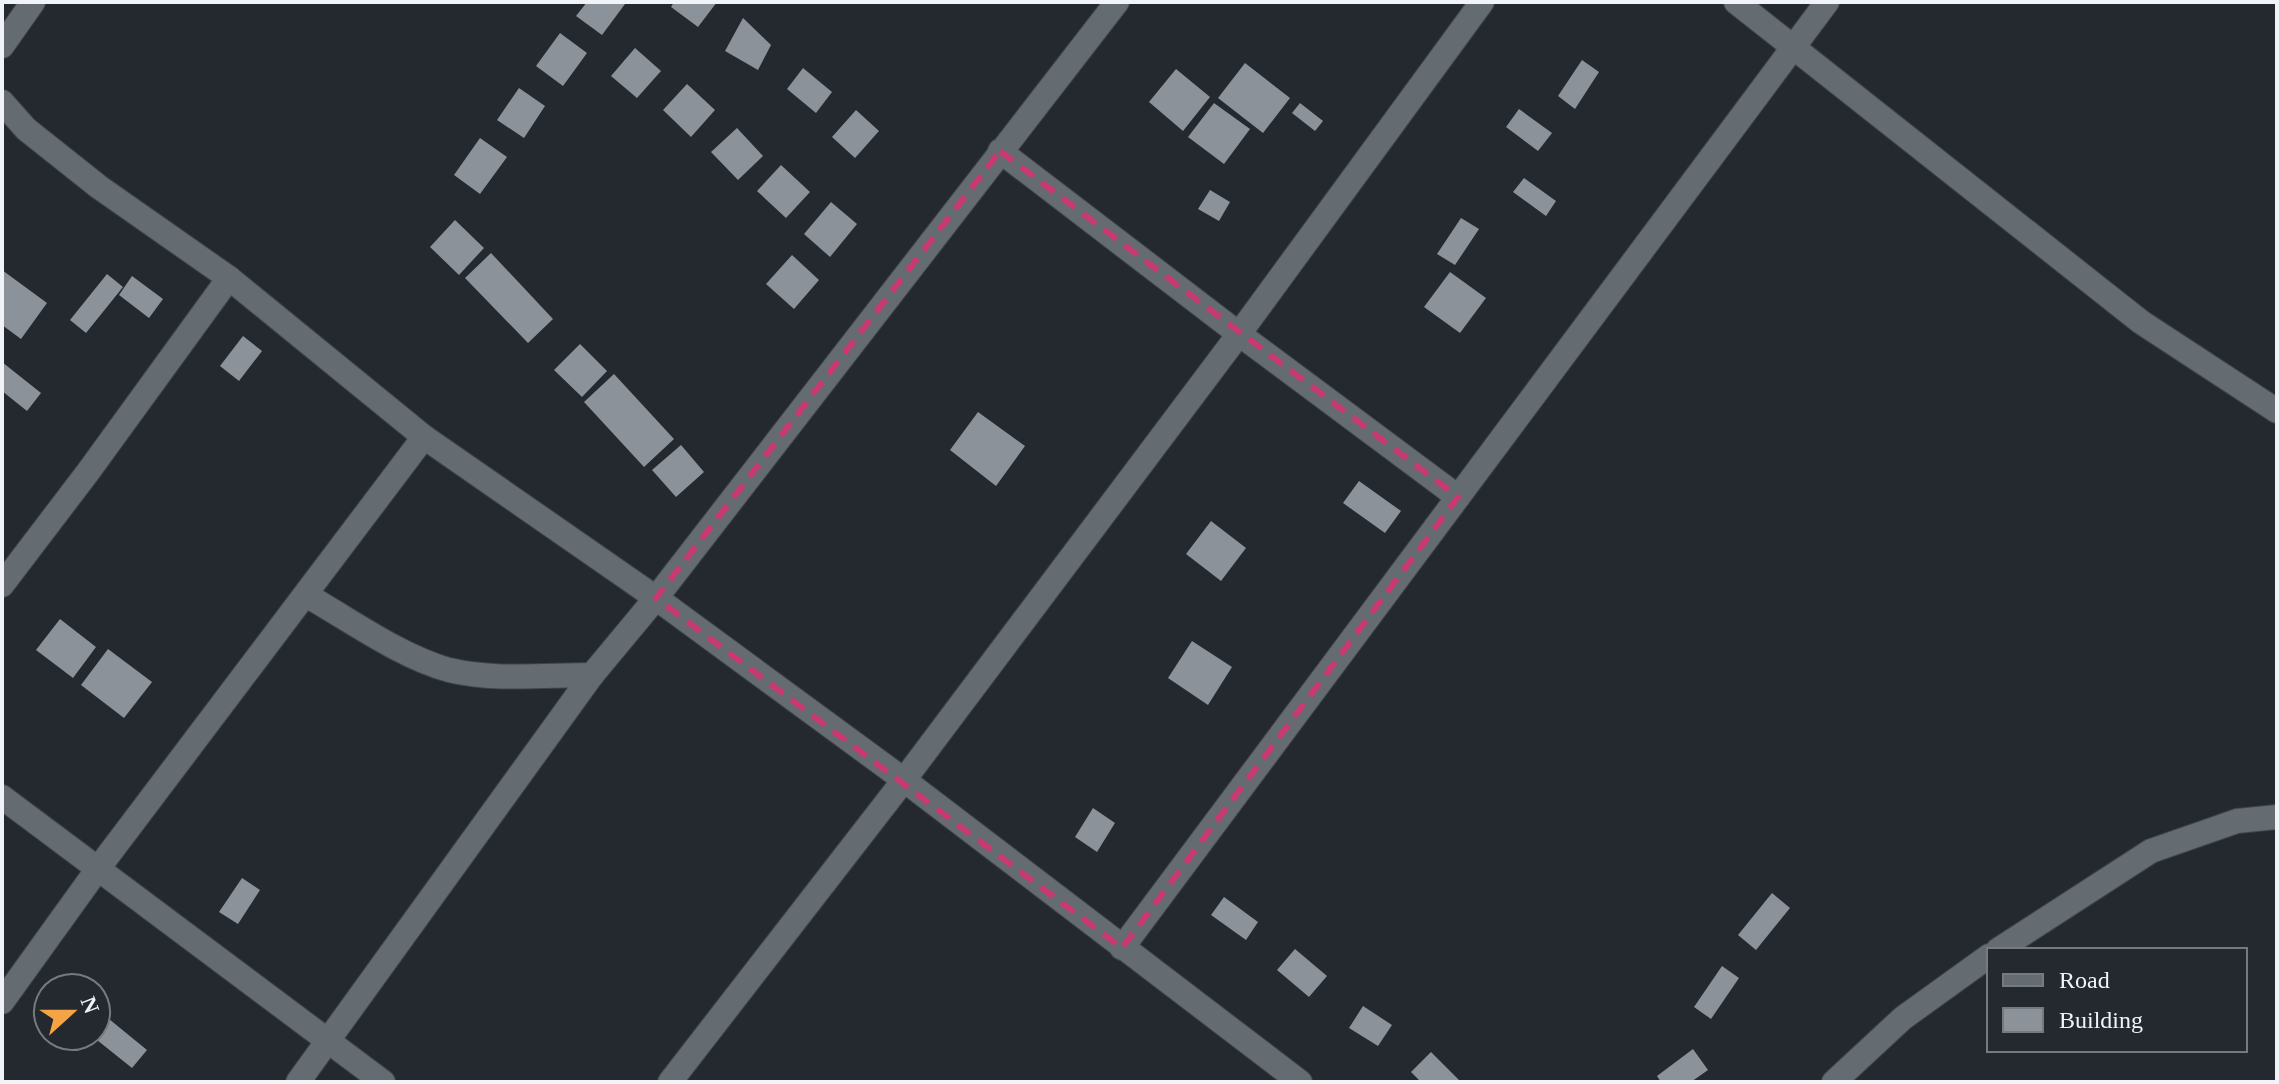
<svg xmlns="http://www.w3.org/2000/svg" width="2279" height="1084" font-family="'Times New Roman',serif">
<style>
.building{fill:#8b9299}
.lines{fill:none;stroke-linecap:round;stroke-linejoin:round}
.minor-casing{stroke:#3f4448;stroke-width:26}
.minor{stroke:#646b71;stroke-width:24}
.marked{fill:none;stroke:#c93973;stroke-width:6;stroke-dasharray:16 10;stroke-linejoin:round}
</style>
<rect width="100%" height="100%" fill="#24292f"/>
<g class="building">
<polygon points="587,2 622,2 625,4 602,35 576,16"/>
<polygon points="674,2 717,2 698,27 671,7"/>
<polygon points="743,18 771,45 758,70 725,51"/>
<polygon points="560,33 587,53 563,86 536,66"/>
<polygon points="635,48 661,71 637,98 611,76"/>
<polygon points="1582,60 1599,72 1575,109 1558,96"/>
<polygon points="1245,63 1290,98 1263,133 1218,98"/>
<polygon points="803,68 832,92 816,113 787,89"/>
<polygon points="1176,69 1210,97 1183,131 1149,102"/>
<polygon points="687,84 715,110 691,137 663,110"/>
<polygon points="519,88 545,106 524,138 497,120"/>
<polygon points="1214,103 1250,129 1224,164 1188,137"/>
<polygon points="1300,103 1323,121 1315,131 1292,113"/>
<polygon points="1519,109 1552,133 1538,151 1506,127"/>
<polygon points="856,110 879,131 855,158 832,137"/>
<polygon points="737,128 763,156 738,180 711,152"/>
<polygon points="480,138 507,157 480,194 454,175"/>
<polygon points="781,165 810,192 786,218 757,191"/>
<polygon points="1524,178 1556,201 1546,216 1513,192"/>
<polygon points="1210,190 1230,202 1219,221 1198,209"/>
<polygon points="831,202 857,224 830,257 804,234"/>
<polygon points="1461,218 1479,229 1455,265 1437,254"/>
<polygon points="455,220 484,248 459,275 430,247"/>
<polygon points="491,253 553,319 528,343 465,278"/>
<polygon points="792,255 819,280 794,309 766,284"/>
<polygon points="2,270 47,303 21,339 2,325"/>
<polygon points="1450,272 1486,298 1460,333 1424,307"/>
<polygon points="107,274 123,287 86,333 70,320"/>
<polygon points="132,276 163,299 149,318 119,295"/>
<polygon points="243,336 262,351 239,381 220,366"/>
<polygon points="580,344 607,371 582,397 554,370"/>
<polygon points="2,362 41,393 27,411 2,391"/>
<polygon points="614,374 674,439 644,467 584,402"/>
<polygon points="978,412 1025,446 996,486 950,450"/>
<polygon points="681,445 704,472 676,497 652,470"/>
<polygon points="1359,481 1401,511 1385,533 1343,503"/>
<polygon points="1211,521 1246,548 1221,581 1186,554"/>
<polygon points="60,619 96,647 73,678 36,650"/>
<polygon points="1192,641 1232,667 1208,705 1168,678"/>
<polygon points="108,649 152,682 124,718 81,685"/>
<polygon points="1093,808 1115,823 1097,852 1075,837"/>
<polygon points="242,878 260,890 238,924 219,912"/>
<polygon points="1772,893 1790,908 1756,950 1738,935"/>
<polygon points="1224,897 1258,922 1246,940 1211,915"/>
<polygon points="1295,949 1327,976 1309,997 1277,970"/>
<polygon points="1722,966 1739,978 1711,1019 1694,1007"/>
<polygon points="1363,1006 1392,1025 1378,1046 1349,1028"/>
<polygon points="98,1010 147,1050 132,1068 92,1036 96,1036"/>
<polygon points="1693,1049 1708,1070 1691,1082 1661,1082 1657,1076"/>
<polygon points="1431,1052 1461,1082 1421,1082 1411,1072"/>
</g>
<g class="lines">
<g class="minor-casing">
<g id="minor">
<polyline points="1736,2 2141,322 2277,411"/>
<polyline points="2,46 33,2"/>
<polyline points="2,102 26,129 99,187 229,278 424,437 656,598 904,780 1300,1082"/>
<polyline points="1000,151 1239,334 1458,497"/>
<polyline points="2,585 88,472 229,278"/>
<path d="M306 595C350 620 401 657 449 670 494 681 546 675 592 675"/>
<polyline points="2,797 383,1082"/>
<polyline points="1122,948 1827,2"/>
<polyline points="1998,950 2151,851 2237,821 2277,817"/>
<polyline points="2,1002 97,870 424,437"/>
<polyline points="298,1082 592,675 656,598 1117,2"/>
<polyline points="670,1082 904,780 1239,334 1482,2"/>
<polyline points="1834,1082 1903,1018 1989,956"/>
</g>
</g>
<use href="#minor" class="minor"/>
</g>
<path class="marked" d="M1000 151 1458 497 1122 948 656 598Z"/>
<rect width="2279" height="1084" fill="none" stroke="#f0f4f8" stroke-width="8"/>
<rect x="1987" y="948" width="260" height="104" fill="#24292f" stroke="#767a7f" stroke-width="2"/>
<rect x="2003" y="974" width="40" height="12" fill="#646b71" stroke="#767a7f" stroke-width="2"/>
<text x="2059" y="988" font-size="24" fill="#f0f4f8">Road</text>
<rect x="2003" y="1008" width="40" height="24" fill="#8b9299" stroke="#767a7f" stroke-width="2"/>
<text x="2059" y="1028" font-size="24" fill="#f0f4f8">Building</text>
<g transform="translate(72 1012) rotate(69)"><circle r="38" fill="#24292f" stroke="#767a7f" stroke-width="2"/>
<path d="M0-6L14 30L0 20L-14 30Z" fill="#f4a345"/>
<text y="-12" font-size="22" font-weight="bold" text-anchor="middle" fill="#f0f4f8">N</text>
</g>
</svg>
